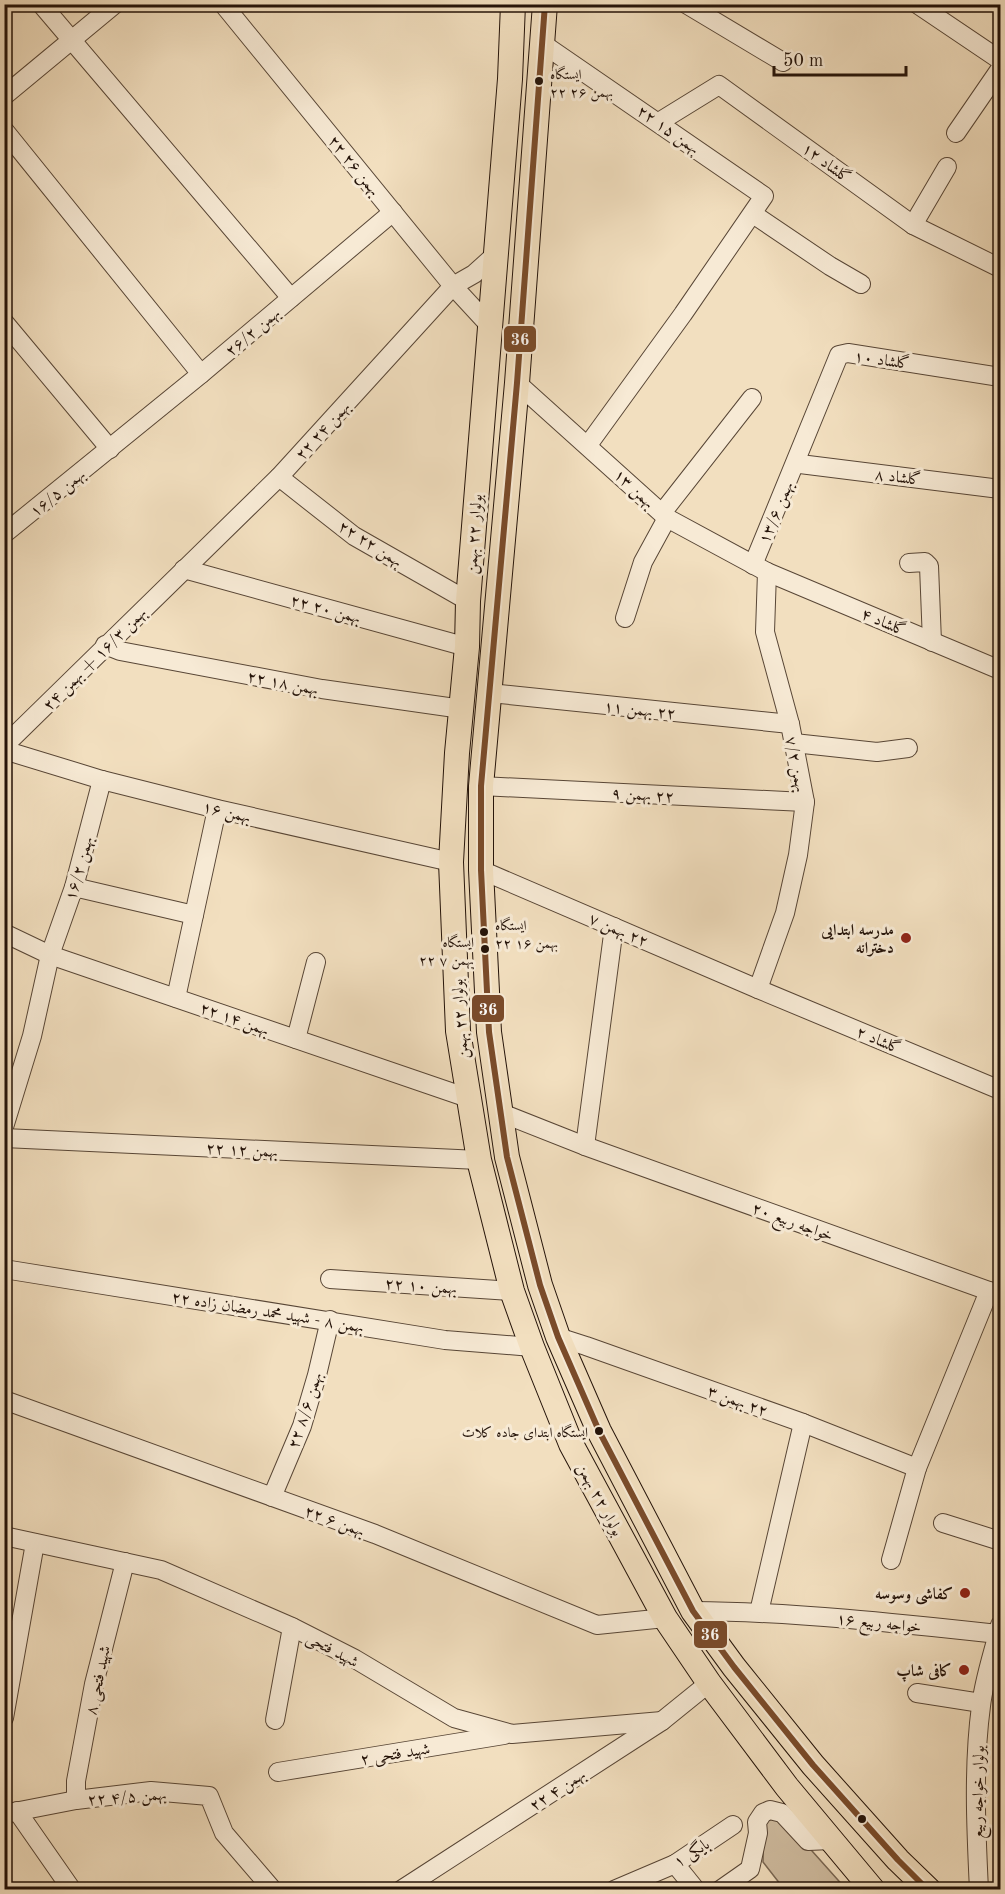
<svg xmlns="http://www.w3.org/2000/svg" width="1005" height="1894" font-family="'Old Standard TT',Amiri,serif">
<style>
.green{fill:#cfbca0;stroke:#7a6854;stroke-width:1.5}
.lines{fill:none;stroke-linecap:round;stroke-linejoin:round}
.minor-casing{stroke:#584636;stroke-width:20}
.major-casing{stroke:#241309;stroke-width:26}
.minor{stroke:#f7ead5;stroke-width:18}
.major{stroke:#f2dfbf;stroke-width:24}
.bus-1-casing{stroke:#f7ead5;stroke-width:10}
.bus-1{stroke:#7a4b2a;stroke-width:6}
.bus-dot{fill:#241309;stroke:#f7ead5;stroke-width:2}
.poi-dot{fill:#8f2418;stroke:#f7ead5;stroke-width:2}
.labels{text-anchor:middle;stroke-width:6;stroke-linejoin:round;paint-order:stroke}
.bus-label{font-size:14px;fill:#241309;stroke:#f7ead5;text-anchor:start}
.street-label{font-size:16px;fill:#241309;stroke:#f7ead5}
.poi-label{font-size:16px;font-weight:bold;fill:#241309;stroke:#f7ead5;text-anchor:end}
.line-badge{stroke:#f7ead5;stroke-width:2}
.badge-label{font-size:16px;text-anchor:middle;font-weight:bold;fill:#fff}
</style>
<rect width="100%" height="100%" fill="#f2dfbf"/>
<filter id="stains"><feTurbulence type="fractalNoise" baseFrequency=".00333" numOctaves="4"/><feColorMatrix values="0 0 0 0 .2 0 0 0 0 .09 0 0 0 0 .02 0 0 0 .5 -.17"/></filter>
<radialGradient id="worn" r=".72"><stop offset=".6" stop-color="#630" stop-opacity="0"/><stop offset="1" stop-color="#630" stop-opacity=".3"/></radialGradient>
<polygon class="green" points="779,1814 846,1889 784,1889 763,1862 764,1819"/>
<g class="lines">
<g class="minor-casing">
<g id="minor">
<polyline points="41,4 291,298"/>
<polyline points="223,4 453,286 489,325"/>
<polyline points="686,4 783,62"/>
<polyline points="917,4 1000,60"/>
<polyline points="543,44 764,196 683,314 588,445"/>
<polyline points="4,96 115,4"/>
<polyline points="659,122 719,85 913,225 1000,268"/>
<polyline points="4,130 201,374"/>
<polyline points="956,133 1000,69"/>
<polyline points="753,214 830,266 861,284"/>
<polyline points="913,225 947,167"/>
<polyline points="4,322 110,449"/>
<polyline points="517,383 667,518 767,572 1000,670"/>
<polyline points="797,460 800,464 1000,489"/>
<polyline points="279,477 354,536 468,601"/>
<polyline points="662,513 752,398"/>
<polyline points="4,534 201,374 393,212"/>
<polyline points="909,563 925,562 929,566 932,642"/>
<polyline points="753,565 839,355 848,353 1000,377"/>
<polyline points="184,569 467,647"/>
<polyline points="625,618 643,562 667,518"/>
<polyline points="105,645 120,651 322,689 462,709"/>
<polyline points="490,693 790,724"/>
<polyline points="794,743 877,752 908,748"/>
<polyline points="4,746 279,477 453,286 474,274 495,255"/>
<polyline points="4,750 102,780 217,809 451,862"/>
<polyline points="481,786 805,802"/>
<polyline points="481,870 758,989 1000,1090"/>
<polyline points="74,887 194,915"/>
<polyline points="4,933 50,955 468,1098"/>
<polyline points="758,989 785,913 798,855 805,802 790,724 765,632 767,572"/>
<polyline points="176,998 217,809"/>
<polyline points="296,1039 316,962"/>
<polyline points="499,1112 585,1146 1000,1295"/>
<polyline points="4,1127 32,1036 50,955 74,887 102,780"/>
<polyline points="4,1138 479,1160"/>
<polyline points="585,1146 614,927"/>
<polyline points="4,1269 445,1340 532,1347"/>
<polyline points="330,1279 512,1291"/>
<polyline points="558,1337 586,1346 803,1423 917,1468"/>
<polyline points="4,1400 375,1534 597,1625 665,1618"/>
<polyline points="272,1497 302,1426 317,1375 330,1320"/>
<polyline points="943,1523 1000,1541"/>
<polyline points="4,1536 161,1570 292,1627 355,1659 454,1718 512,1734 662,1721"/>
<polyline points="891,1560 917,1468 989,1291"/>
<path d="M693 1611C796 1612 897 1623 998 1634"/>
<polyline points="759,1612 803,1423"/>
<polyline points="917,1693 981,1703"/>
<polyline points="4,1718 35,1543"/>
<polyline points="275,1720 292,1627"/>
<polyline points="278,1772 504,1735"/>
<polyline points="76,1800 76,1781 94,1684 125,1562"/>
<polyline points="17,1811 72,1890"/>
<polyline points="4,1814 76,1800 151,1791 209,1796 224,1833 273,1890"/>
<polyline points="675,1864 696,1890"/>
<polyline points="401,1890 662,1721 709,1683"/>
<polyline points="614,1890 675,1864 733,1825"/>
<polyline points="720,1890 750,1869 758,1833 757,1822 763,1813 770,1810 782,1813 808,1841 831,1840"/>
<path d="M979 1890C976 1829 973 1766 981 1706 984 1679 994 1651 1000 1625"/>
</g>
</g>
<g class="major-casing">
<g id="major">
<polyline points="513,4 510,79 468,601 467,647 457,753 451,862 458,1031 479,1160 512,1291 532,1347 571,1444 665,1618 709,1683 787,1787 873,1890"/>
<polyline points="545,4 517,383 481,786 481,870 489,1032 507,1157 540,1285 558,1337 599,1431 693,1611 734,1667 813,1765 898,1860 929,1890"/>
</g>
</g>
<use href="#minor" class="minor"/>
<use href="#major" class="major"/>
<g class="bus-1-casing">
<polyline id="bus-1" points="545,4 517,383 481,786 481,870 489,1032 507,1157 540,1285 558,1337 599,1431 693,1611 734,1667 813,1765 898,1860 928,1890"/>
</g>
<use href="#bus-1" class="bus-1"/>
</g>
<g class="bus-dot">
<circle cx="539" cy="81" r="5"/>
<circle cx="484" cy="932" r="5"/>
<circle cx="485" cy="949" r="5"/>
<circle cx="599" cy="1431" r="5"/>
<circle cx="862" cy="1819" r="5"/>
</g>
<g class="poi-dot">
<circle cx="906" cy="938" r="6"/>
<circle cx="965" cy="1593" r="6"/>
<circle cx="964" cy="1670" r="6"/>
</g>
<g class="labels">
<g class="bus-label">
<text x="550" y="79">ایستگاه<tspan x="550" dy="18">۲۲ بهمن ۲۶</tspan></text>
<text x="495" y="930">ایستگاه<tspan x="495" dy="18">۲۲ بهمن ۱۶</tspan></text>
<text x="474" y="947" text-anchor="end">ایستگاه<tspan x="474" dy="18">۲۲ بهمن ۷</tspan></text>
<text x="588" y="1437" text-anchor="end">ایستگاه ابتدای جاده کلات</text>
</g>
<g class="street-label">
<text transform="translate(669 129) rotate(35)" y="6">۲۲ بهمن ۱۵</text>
<text transform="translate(827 162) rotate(36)" y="6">گلشاد ۱۲</text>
<text transform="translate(355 165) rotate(51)" y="6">۲۲ بهمن ۲۶</text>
<text transform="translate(252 331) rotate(-40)" y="6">بهمن ۲۶/۲</text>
<text transform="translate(882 359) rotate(8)" y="6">گلشاد ۱۰</text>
<text transform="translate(322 430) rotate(-48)" y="6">۲۲ بهمن ۲۴</text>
<text transform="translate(898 476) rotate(7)" y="6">گلشاد ۸</text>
<text transform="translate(635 488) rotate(43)" y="6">بهمن ۱۳</text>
<text transform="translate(57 492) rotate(-39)" y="6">بهمن ۱۶/۵</text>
<text transform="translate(775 512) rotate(-67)" y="6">بهمن ۱۳/۶</text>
<text transform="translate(473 534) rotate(-86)" y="6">بولوار ۲۲ بهمن</text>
<text transform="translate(371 543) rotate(32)" y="6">۲۲ بهمن ۲۲</text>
<text transform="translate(326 608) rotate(15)" y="6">۲۲ بهمن ۲۰</text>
<text transform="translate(884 621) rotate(23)" y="6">گلشاد ۴</text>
<text transform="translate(94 658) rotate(-45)" y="6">بهمن ۱۶/۳ + بهمن ۲۴</text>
<text transform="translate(283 682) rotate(11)" y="6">۲۲ بهمن ۱۸</text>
<text transform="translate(640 709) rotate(6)" y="6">٢٢ بهمن ١١</text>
<text transform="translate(797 764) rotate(79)" y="6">بهمن ۷/۲</text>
<text transform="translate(643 794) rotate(3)" y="6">٢٢ بهمن ۹</text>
<text transform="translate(227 811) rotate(13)" y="6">بهمن ۱۶</text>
<text transform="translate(78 868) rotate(-74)" y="6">بهمن ۱۶/۲</text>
<text transform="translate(619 929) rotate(23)" y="6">٢٢ بهمن ٧</text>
<text transform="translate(235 1018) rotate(19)" y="6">۲۲ بهمن ۱۴</text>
<text transform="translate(459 1019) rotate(-94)" y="6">بولوار ۲۲ بهمن</text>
<text transform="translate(879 1039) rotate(23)" y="6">گلشاد ۲</text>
<text transform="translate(242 1149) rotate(3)" y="6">۲۲ بهمن ۱۲</text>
<text transform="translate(793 1221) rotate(20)" y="6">خواجه ربیع ۲۰</text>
<text transform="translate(421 1285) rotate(4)" y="6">۲۲ بهمن ۱۰</text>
<text transform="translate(268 1311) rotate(9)" y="6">۲۲ بهمن ۸ - شهید محمد رمضان زاده</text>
<text transform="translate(738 1400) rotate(20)" y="6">٢٢ بهمن ۳</text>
<text transform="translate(304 1410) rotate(-72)" y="6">۲۲ بهمن ۸/۶</text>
<text transform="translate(601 1499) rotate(62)" y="6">بولوار ۲۲ بهمن</text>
<text transform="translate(335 1520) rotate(20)" y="6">۲۲ بهمن ۶</text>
<text transform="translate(879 1622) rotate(6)" y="6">خواجه ربیع ۱۶</text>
<text transform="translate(333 1649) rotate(28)" y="6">شهید فتحی</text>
<text transform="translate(97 1680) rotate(-78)" y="6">شهید فتحی ۸</text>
<text transform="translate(395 1753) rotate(-9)" y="6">شهید فتحی ۲</text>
<text transform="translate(557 1789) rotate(-33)" y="6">۲۲ بهمن ۴</text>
<text transform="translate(977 1792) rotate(-89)" y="6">بولوار خواجه ربیع</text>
<text transform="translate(127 1796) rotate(-4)" y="6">۲۲ بهمن ۴/۵</text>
<text transform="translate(691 1852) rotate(-32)" y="6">بایگی ۱</text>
</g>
<g class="poi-label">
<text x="894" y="935">مدرسه ابتدایی<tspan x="894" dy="18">دخترانه</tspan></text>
<text x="953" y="1599">کفاشی وسوسه</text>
<text x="952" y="1676">کافی شاپ</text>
</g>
</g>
<g class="line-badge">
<rect x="503" y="325" width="34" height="28" rx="6" fill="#7a4b2a"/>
<rect x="471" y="994" width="34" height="29" rx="6" fill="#7a4b2a"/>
<rect x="693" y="1620" width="35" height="29" rx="6" fill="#7a4b2a"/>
</g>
<g class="badge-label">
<text x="520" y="345">36</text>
<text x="488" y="1015">36</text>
<text x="710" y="1640">36</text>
</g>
<rect width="1005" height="1894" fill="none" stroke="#f2dfbf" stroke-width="24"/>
<rect x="6" y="6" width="993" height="1882" fill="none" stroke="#241309" stroke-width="3"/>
<rect x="12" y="12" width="981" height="1870" fill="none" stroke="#241309" stroke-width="1.5"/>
<path d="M774 66v9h132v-9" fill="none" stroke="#241309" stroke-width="3"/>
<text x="783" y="66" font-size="18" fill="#241309" stroke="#f7ead5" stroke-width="4.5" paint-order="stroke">50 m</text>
<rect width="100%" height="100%" filter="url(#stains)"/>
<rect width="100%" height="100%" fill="url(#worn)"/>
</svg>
